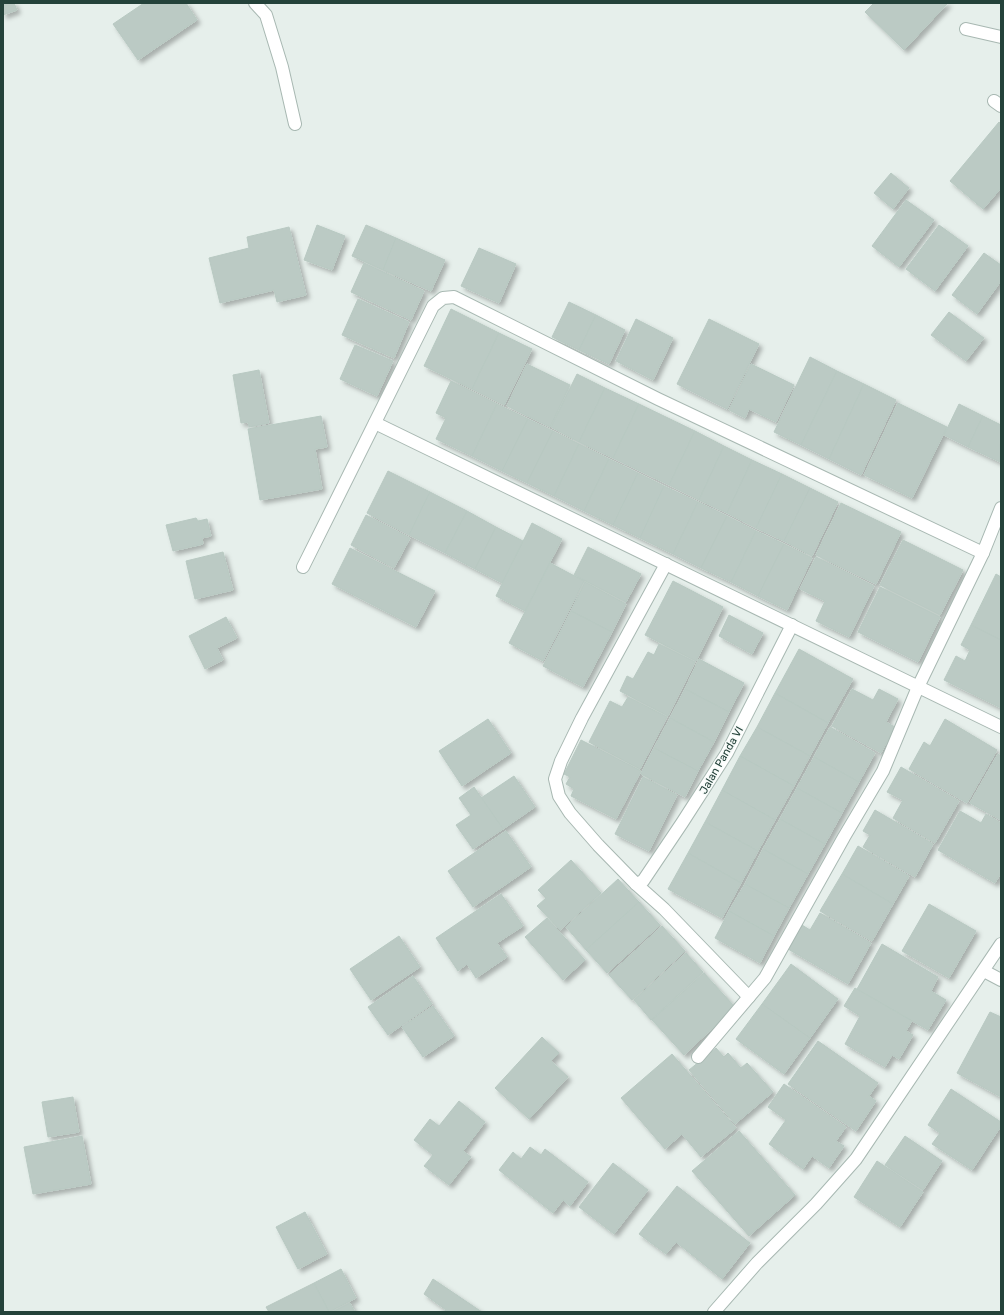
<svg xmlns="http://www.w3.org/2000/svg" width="1004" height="1315" font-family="Rubik,sans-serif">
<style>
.building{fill:#bbcac4;stroke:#b8c9c2;filter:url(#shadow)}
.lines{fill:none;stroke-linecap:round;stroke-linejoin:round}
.minor-casing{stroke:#a8b8b2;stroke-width:14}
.minor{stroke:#fff;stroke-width:12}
.labels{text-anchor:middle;stroke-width:3;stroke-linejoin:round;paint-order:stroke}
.street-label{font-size:11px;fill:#24423a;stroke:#f7fbf9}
</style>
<defs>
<filter id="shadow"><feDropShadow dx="3.5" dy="3.5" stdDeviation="2" flood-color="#0004"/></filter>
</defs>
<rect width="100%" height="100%" fill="#e6efeb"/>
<g class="building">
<polygon points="3,3 14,3 17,10 3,15"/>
<polygon points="144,3 186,3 197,20 138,60 113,24"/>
<polygon points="874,3 948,3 904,50 865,12"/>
<polygon points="999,122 1001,124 1001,188 983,209 950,181"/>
<polygon points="891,173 909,188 893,209 874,193"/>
<polygon points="906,200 934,220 899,267 872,246"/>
<polygon points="317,225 345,236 332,270 304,260"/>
<polygon points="366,225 396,238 383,270 352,256"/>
<polygon points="939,225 968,246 935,291 906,269"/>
<polygon points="289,227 306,295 277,302 274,290 220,303 209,258 249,248 247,237"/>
<polygon points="396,238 445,260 431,291 383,270"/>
<polygon points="479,248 516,264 499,303 461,286"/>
<polygon points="984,253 1001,265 1001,281 977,314 952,295"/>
<polygon points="364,263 424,291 411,320 351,292"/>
<polygon points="358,299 409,322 394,358 342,335"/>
<polygon points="569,302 596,315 579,350 552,337"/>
<polygon points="451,309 499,333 472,389 424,366"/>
<polygon points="949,312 984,338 966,361 931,335"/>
<polygon points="596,315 625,330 609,364 579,350"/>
<polygon points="636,319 673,338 653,380 616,361"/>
<polygon points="709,319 759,344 727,409 677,384"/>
<polygon points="499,333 532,349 504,405 472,389"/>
<polygon points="355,345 393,361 377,396 340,379"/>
<polygon points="810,357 837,371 801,445 774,432"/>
<polygon points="527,364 570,385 550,427 507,406"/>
<polygon points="751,364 794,385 776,422 749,409 745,418 729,410"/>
<polygon points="259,370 269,423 249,427 248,422 241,423 233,375"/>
<polygon points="837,371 864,384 829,459 801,445"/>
<polygon points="577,374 605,388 579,442 551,427"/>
<polygon points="451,381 497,404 472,456 436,439 446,418 436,413"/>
<polygon points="864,384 896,400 861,475 829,459"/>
<polygon points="605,388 639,404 613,458 579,442"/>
<polygon points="898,403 947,427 912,498 864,475"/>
<polygon points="497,404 528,419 502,471 472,456"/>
<polygon points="639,404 695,431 669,485 613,458"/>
<polygon points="959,404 983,416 968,447 944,435"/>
<polygon points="321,416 327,447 315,449 322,489 260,500 248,429"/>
<polygon points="983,416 1001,425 1000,462 968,447"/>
<polygon points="528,419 553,431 527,483 502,471"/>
<polygon points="553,431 579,444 554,496 527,483"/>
<polygon points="695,431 724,446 699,500 669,485"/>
<polygon points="579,444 609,459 584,511 554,496"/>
<polygon points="724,446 752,460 727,513 699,500"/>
<polygon points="609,459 638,473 613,525 584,511"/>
<polygon points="752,460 782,474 756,528 727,513"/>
<polygon points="388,471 430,492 409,535 367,513"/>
<polygon points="638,473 664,486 640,538 613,525"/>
<polygon points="782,474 810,488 784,541 756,528"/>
<polygon points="664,486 698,502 673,554 640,538"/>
<polygon points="810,488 838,502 812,556 784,541"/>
<polygon points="430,492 467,511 445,553 409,535"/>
<polygon points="698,502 727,516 701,568 673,554"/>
<polygon points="841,503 901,532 876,584 816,555"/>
<polygon points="467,511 496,527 475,569 445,553"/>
<polygon points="366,515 410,538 394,568 351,545"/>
<polygon points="727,516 756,531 731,582 701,568"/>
<polygon points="196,518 198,521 207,519 211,536 202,538 203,544 173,551 166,525"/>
<polygon points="532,523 562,539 525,611 496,596"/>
<polygon points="496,527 523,541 502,583 475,569"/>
<polygon points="756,531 784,544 758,596 731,582"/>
<polygon points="903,540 963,570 940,615 880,585"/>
<polygon points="784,544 812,558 787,610 758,596"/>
<polygon points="588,547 641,574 626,602 574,575"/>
<polygon points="350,548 435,591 416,627 332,584"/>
<polygon points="223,552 233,590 195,599 186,561"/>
<polygon points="816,557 874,586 849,637 816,621 825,601 800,589"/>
<polygon points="550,563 584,581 543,661 509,643"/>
<polygon points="996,574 1001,577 1001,640 971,625"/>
<polygon points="673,581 723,607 696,661 645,635"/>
<polygon points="585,582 626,604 612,632 571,611"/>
<polygon points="880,587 940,617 918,662 858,632"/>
<polygon points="571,611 612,632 583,687 543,666"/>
<polygon points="729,615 763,633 752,654 719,636"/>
<polygon points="226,617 237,638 217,648 223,660 205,669 189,636"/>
<polygon points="971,625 1001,640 1001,708 944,680 956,656 965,661 970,650 961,645"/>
<polygon points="659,644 695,662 668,716 620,691 627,676 633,679 648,652 654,655"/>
<polygon points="799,649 853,679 828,723 775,693"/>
<polygon points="699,659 744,683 729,712 685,689"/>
<polygon points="685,689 729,712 714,742 670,718"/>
<polygon points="852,689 873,700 879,689 898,699 886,722 895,727 881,753 832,726"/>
<polygon points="775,693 828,723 810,756 757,727"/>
<polygon points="628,697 667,717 640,769 589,742 610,701 622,707"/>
<polygon points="670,718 714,742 698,771 654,748"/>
<polygon points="488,719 511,753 462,786 439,751"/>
<polygon points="945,719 997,750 967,803 909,769 924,742 930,746"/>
<polygon points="757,727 810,756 794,786 740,756"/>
<polygon points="830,727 875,753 859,782 814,757"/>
<polygon points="581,740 641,771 616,819 571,796 574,789 566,784 570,777 564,774"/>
<polygon points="654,748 698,771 685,797 641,774"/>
<polygon points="998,754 1001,756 1001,820 970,803"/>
<polygon points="740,756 794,786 775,820 722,790"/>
<polygon points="814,757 859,782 842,813 797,788"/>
<polygon points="901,767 959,801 935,843 893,818 903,800 887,792"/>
<polygon points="514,776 535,807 503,829 481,798"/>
<polygon points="643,777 677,795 649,851 615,834"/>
<polygon points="474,787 503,829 473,849 456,825 471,815 459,798"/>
<polygon points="797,788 842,813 825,844 780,819"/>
<polygon points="722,790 775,820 758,851 705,822"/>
<polygon points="875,810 933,844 915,877 863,847 870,835 863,831"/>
<polygon points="960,811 981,823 986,814 1001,823 1001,873 995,883 938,850"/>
<polygon points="780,819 825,844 808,874 763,849"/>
<polygon points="705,822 758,851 741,883 688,853"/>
<polygon points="506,831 531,867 473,907 448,871"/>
<polygon points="858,846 909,876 893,904 842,874"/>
<polygon points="763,849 808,874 789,908 745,884"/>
<polygon points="688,853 741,883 722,918 668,889"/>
<polygon points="571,860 601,893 560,930 537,906 546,898 538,890"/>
<polygon points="842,874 893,904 872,941 820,911"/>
<polygon points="618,879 639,902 586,950 566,927"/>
<polygon points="745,884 789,908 774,936 729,911"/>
<polygon points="501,894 523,926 497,943 507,957 476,978 467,964 458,971 436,938"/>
<polygon points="639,902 660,925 607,973 586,950"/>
<polygon points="929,904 976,931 949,978 902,951"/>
<polygon points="729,911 774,936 760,963 715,938"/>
<polygon points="820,913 871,943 848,984 788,949 802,925 810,930"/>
<polygon points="547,918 585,960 563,980 525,937"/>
<polygon points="662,926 685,951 632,1000 609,975"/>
<polygon points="399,936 420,967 371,1000 350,969"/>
<polygon points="882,944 938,977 931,991 946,1000 928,1030 857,989"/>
<polygon points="686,953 703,972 651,1020 634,1000"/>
<polygon points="791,964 838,999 810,1038 762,1004"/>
<polygon points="704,973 735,1007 684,1055 652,1020"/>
<polygon points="413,976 432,1004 388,1035 368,1007"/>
<polygon points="855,988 912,1021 906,1031 913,1035 899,1059 892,1055 885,1067 845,1044 860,1016 844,1006"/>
<polygon points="762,1004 810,1038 784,1074 736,1039"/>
<polygon points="433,1006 454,1036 423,1057 402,1027"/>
<polygon points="990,1012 1001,1017 1001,1097 957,1073"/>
<polygon points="542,1037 559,1053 551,1061 568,1077 529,1119 495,1088"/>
<polygon points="818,1041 878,1083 869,1096 876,1101 856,1131 788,1084"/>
<polygon points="716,1048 724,1057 728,1053 741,1068 747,1063 773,1092 735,1124 689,1070"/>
<polygon points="672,1054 736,1128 701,1157 682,1134 665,1149 621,1098"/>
<polygon points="784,1084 846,1127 836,1141 844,1146 829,1168 812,1156 803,1169 769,1144 786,1120 768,1107"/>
<polygon points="951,1089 1001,1122 1001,1126 972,1170 932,1144 940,1133 928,1125"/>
<polygon points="73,1097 79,1132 48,1137 42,1102"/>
<polygon points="459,1101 485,1122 463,1151 471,1157 449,1185 424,1166 433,1155 414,1140 430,1119 439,1126"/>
<polygon points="739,1131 795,1195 749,1236 692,1171"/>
<polygon points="82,1136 91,1184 33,1194 24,1147"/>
<polygon points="905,1136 942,1161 923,1190 885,1165"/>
<polygon points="530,1147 541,1155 545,1149 588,1182 570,1206 563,1200 553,1213 499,1170 513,1152 521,1159"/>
<polygon points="877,1161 923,1192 900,1227 854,1197"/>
<polygon points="613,1163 648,1190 614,1234 579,1207"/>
<polygon points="677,1186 750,1243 722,1279 676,1242 666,1254 639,1234"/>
<polygon points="305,1212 327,1254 298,1269 276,1227"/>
<polygon points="341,1269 356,1298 329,1312 314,1283"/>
<polygon points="433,1279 482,1312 444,1312 446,1310 424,1294"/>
<polygon points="314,1283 329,1312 269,1312 266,1307"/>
<polygon points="350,1303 355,1312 332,1312"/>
</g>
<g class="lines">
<g class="minor-casing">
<g id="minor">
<polyline points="255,3 266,15 282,67 295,124"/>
<polyline points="966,29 1001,37"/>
<polyline points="994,101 1001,106"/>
<polyline points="375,423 1001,727"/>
<polyline points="666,564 582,718 561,761 555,779 559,796 570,813 598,845 636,884 664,909 749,997"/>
<polyline points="303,567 433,306 443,298 454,297 658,399 983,553"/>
<polyline points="636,884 643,881 682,823 727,753 792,625"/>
<polyline points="984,971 1001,980"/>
<polyline points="698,1057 765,978 844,837 883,771 918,687 983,553 1001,508"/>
<polyline points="714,1312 757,1263 816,1204 856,1159 1001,944"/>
</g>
</g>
<use href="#minor" class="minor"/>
</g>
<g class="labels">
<g class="street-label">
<text transform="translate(721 760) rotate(-60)" y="4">Jalan Panda VI</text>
</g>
</g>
<rect width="1004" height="1315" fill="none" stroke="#24423a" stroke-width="8"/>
</svg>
